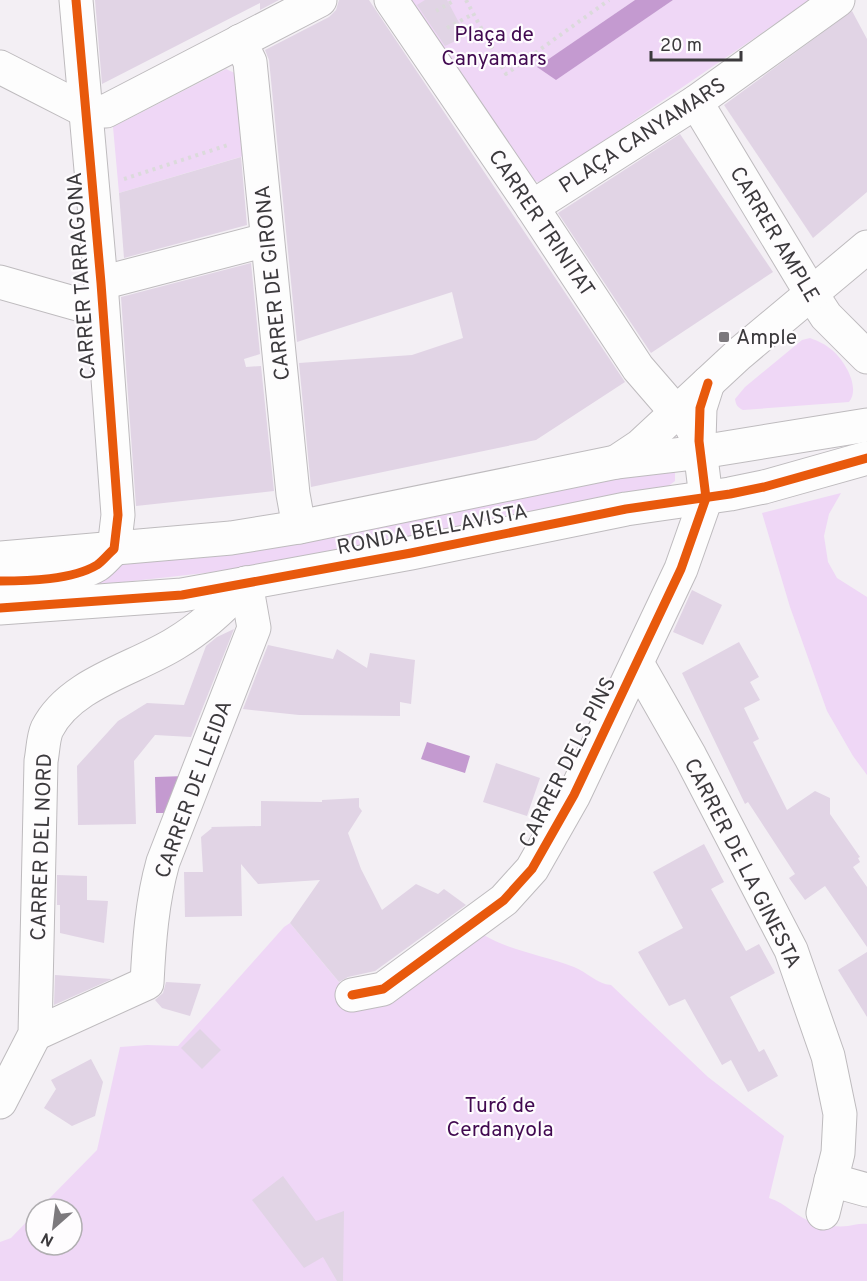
<svg xmlns="http://www.w3.org/2000/svg" width="867" height="1281" font-family="Overpass,sans-serif">
<style>
.green{fill:#efd7f6}
.water{fill:#c49ad0}
.building{fill:#e1d4e5}
.lines{fill:none;stroke-linecap:round;stroke-linejoin:round}
.minor-casing{stroke:#bebbbe;stroke-width:35}
.path{stroke:#dbdadb;stroke-width:4;stroke-dasharray:3 4.5;stroke-linecap:butt}
.minor{stroke:#fdfdfd;stroke-width:33}
.cycleway-casing{stroke:#fefcfe;stroke-width:13}
.cycleway{stroke:#e8590c;stroke-width:9}
.poi-dot{fill:#7c797d;stroke:#fefcfe;stroke-width:2}
.labels{text-anchor:middle;stroke-width:4.5;stroke-linejoin:round;paint-order:stroke}
.park-label{font-size:21px;fill:#410950;stroke:#fefcfe}
.street-label{font-size:21px;fill:#3c3a3d;stroke:#fefcfe}
.poi-label{font-size:21px;fill:#3c3a3d;stroke:#fefcfe;text-anchor:start}
</style>
<rect width="100%" height="100%" fill="#f3eff4"/>
<g class="green">
<polygon points="407,0 635,0 538,67 556,79 673,0 810,0 542,183 525,178"/>
<polygon points="226,69 239,75 247,155 119,193 113,127"/>
<path d="M810 338C818 341 825 344 832 350 844 360 861 387 849 402L743 410C737 407 736 405 735 399L745 387 802 340Z"/>
<polygon points="675,471 675,481 667,487 232,570 61,589 125,562 608,476"/>
<polygon points="841,493 829,514 824,536 828,562 837,578 867,597 867,775 853,756 827,711 790,607 762,513"/>
<path d="M290 923 343 987 482 934C510 951 543 955 574 967 587 972 597 984 611 985L708 1077 784 1136 769 1198C786 1203 797 1218 815 1223 824 1226 839 1227 848 1226 855 1225 860 1223 867 1224V1281H0V1242L11 1238 36 1212V1245H72V1209H39L97 1150 120 1047 147 1045 178 1046 284 927Z"/>
</g>
<g class="water">
<polygon points="635,0 673,0 556,80 537,67"/>
<polygon points="427,742 470,756 465,773 421,759"/>
<polygon points="185,776 171,813 156,813 155,777"/>
</g>
<g class="building">
<polygon points="95,0 279,0 260,10 260,3 102,84"/>
<polygon points="339,0 369,0 625,382 536,440 311,487 299,363 412,355 463,338 452,292 297,342 269,60 265,50 329,17 336,10"/>
<polygon points="425,0 447,0 466,36 445,46 417,5"/>
<polygon points="852,11 867,39 867,192 813,238 724,105"/>
<polygon points="680,134 773,272 651,353 558,213"/>
<polygon points="241,157 247,225 124,258 119,193"/>
<polygon points="251,263 260,354 244,359 246,367 261,366 274,491 136,506 121,297"/>
<polygon points="692,590 722,605 703,645 673,632"/>
<polygon points="234,629 191,737 155,735 134,761 136,824 78,825 77,766 118,721 147,703 184,705 206,646 217,637"/>
<polygon points="739,642 759,677 750,682 760,700 744,708 759,739 753,742 787,810 815,791 830,798 830,814 860,857 858,858 860,862 853,867 867,887 867,947 825,886 805,900 789,878 795,874 748,802 745,804 682,673"/>
<polygon points="268,645 333,659 337,649 367,668 370,653 415,660 411,704 400,702 400,716 299,715 243,709"/>
<polygon points="496,763 540,778 527,816 483,802"/>
<polygon points="359,798 359,807 362,811 348,833 361,869 382,910 416,884 438,894 444,889 466,905 375,971 348,977 339,982 290,923 320,880 258,884 241,864 242,916 185,917 184,872 203,872 201,837 212,828 211,827 261,826 261,801 322,802 322,800"/>
<polygon points="704,844 724,882 711,889 746,951 759,944 775,973 730,997 759,1052 764,1049 778,1076 748,1092 731,1060 722,1065 685,999 669,1006 638,952 683,928 653,872"/>
<polygon points="57,875 87,876 87,900 108,901 104,943 60,933 60,905 57,905"/>
<polygon points="867,952 867,1017 838,970"/>
<polygon points="55,975 112,979 54,1005"/>
<polygon points="166,982 201,984 190,1016 162,1008 155,1000 163,993"/>
<polygon points="200,1029 221,1050 202,1069 181,1048"/>
<polygon points="91,1059 103,1082 95,1116 72,1126 44,1108 56,1089 51,1080"/>
<polygon points="283,1176 316,1221 344,1211 343,1281 337,1281 323,1257 304,1268 252,1200"/>
</g>
<g class="lines">
<g class="minor-casing">
<g id="minor">
<polyline points="391,0 532,207 638,368 676,412 690,424 699,441"/>
<polyline points="240,41 250,62 293,494 299,527"/>
<polyline points="0,67 86,111 106,111 320,0"/>
<polyline points="696,102 811,293 826,316 867,357"/>
<polyline points="532,207 696,102 838,0"/>
<polyline points="0,282 102,311"/>
<polyline points="101,283 266,240"/>
<polyline points="616,462 640,446 739,354 867,247"/>
<polyline points="0,558 231,538 299,527 616,462 701,452 867,425"/>
<path d="M0 581C28 581 72 580 97 565 103 561 108 554 114 549L118 515 101 283 76 0"/>
<polyline points="0,608 182,595 411,553 626,509 730,494 764,487 867,458"/>
<polyline points="637,663 690,756 791,950 828,1056 840,1114 838,1153 823,1213"/>
<polyline points="352,995 383,989 504,900 532,869 574,795 681,569 706,498 699,441 700,408 708,383"/>
<path d="M35 1034 147 983C149 943 152 901 163 862L254 628 246 583"/>
<path d="M0 1102 35 1034 41 761C43 751 43 738 47 729 70 683 135 669 176 643 203 627 225 606 246 583"/>
<polyline points="831,1180 867,1190"/>
</g>
</g>
<g class="path">
<polyline points="466,0 506,74 609,0"/>
<polyline points="436,11 455,0"/>
<polyline points="447,28 473,14"/>
<polyline points="124,179 228,145"/>
</g>
<use href="#minor" class="minor"/>
<g class="cycleway-casing">
<g id="cycleway">
<path d="M0 581C28 581 72 580 97 565 103 561 108 554 114 549L118 515 101 283 76 0"/>
<polyline points="0,608 182,595 411,553 626,509 730,494 764,487 867,458"/>
<polyline points="352,995 383,989 504,900 532,869 574,795 681,569 706,498 699,441 700,408 708,383"/>
</g>
</g>
<use href="#cycleway" class="cycleway"/>
</g>
<rect class="poi-dot" x="718" y="331" width="12" height="12" rx="3"/>
<g class="labels">
<g class="park-label">
<text x="494" y="41">Plaça de<tspan x="494" dy="24">Canyamars</tspan></text>
<text x="500" y="1112">Turó de<tspan x="500" dy="24">Cerdanyola</tspan></text>
</g>
<g class="street-label">
<text transform="translate(642 135) rotate(-33)" y="7">PLAÇA CANYAMARS</text>
<text transform="translate(542 223) rotate(56)" y="7">CARRER TRINITAT</text>
<text transform="translate(775 234) rotate(59)" y="7">CARRER AMPLE</text>
<text transform="translate(81 276) rotate(-94)" y="7">CARRER TARRAGONA</text>
<text transform="translate(272 283) rotate(-96)" y="7">CARRER DE GIRONA</text>
<text transform="translate(432 529) rotate(-11)" y="7">RONDA BELLAVISTA</text>
<text transform="translate(567 762) rotate(-63)" y="7">CARRER DELS PINS</text>
<text transform="translate(193 789) rotate(-70)" y="7">CARRER DE LLEIDA</text>
<text transform="translate(41 847) rotate(-88)" y="7">CARRER DEL NORD</text>
<text transform="translate(743 863) rotate(63)" y="7">CARRER DE LA GINESTA</text>
</g>
<g class="poi-label">
<text x="736" y="344">Ample</text>
</g>
</g>
<g transform="translate(54 1227) rotate(208)"><circle r="28" fill="#fefcfe" stroke="#b0aeb1" stroke-width="1.5"/>
<path d="M0-4.5L10 22L0 15L-10 22Z" fill="#7c797d"/>
<text y="-9" font-size="16" font-weight="bold" text-anchor="middle" fill="#3c3a3d">N</text>
</g>
<path d="M651 51v9h90v-9" fill="none" stroke="#3c3a3d" stroke-width="3"/>
<text x="660" y="51" font-size="18" fill="#3c3a3d" stroke="#fefcfe" stroke-width="4.5" paint-order="stroke">20 m</text>
</svg>
